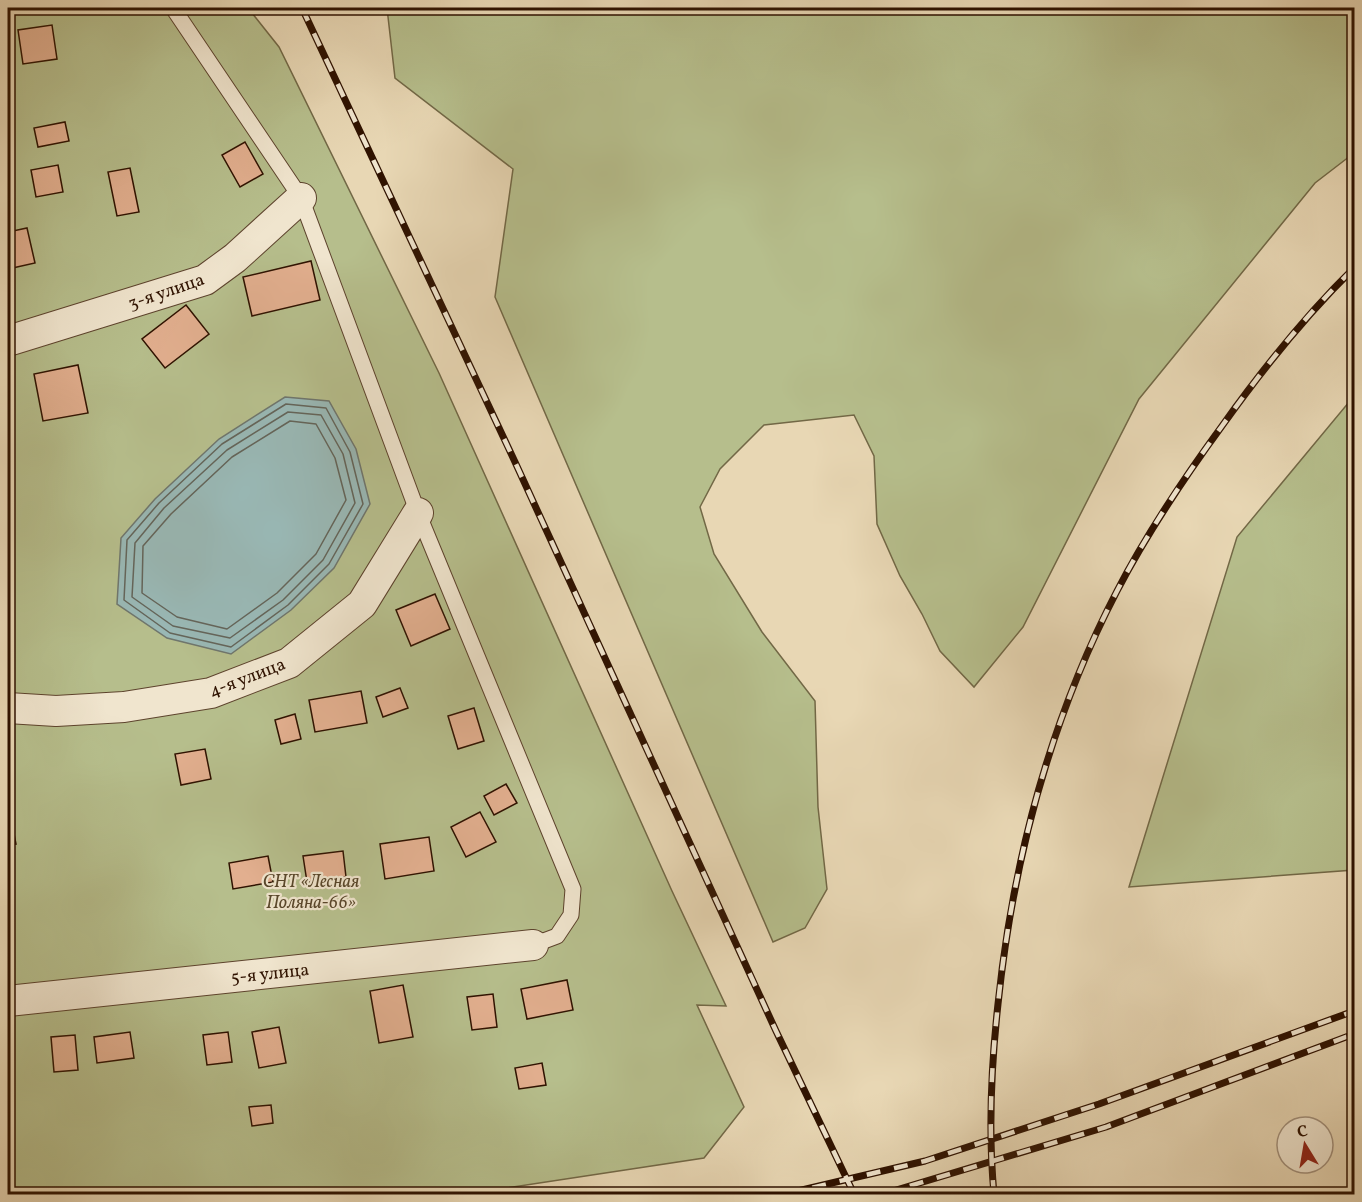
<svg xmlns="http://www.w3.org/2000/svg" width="1362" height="1202" font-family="Vollkorn,serif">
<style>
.green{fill:#b6be8c;stroke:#726846;stroke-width:1.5}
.water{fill:#99b8b5;stroke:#6f766d;stroke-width:1.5}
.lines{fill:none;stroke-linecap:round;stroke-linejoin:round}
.shore{stroke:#64655a;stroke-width:1.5}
.building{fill:#e2af8f;stroke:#2f1200;stroke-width:1.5}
.service-casing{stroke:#5d432d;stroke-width:17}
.minor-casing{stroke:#5d432d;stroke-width:32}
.service{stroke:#f0e5ce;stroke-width:15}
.minor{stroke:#f0e5ce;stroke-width:30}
.rail-casing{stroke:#2f1200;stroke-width:7}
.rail{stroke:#f0e5ce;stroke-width:4.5;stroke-dasharray:14;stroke-linecap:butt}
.labels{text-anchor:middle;stroke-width:4.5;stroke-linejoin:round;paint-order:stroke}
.street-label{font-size:18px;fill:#2f1200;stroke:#f0e5ce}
.park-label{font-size:18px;font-style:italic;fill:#58462a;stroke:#f0e5ce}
</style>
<rect width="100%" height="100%" fill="#e8d7b4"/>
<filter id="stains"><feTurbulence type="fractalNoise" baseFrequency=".00333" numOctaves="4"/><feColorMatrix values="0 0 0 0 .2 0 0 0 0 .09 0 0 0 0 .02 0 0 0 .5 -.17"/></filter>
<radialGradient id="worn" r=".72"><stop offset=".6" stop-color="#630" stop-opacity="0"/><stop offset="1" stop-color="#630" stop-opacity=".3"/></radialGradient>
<g class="green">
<polygon points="8,8 248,8 279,47 439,373 672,891 726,1006 697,1005 744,1107 704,1158 467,1194 8,1194"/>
<polygon points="387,8 1354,8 1354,153 1315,183 1139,399 1023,627 974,687 940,651 922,614 900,576 877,524 874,456 854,415 764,425 720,469 700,507 714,554 762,632 815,701 818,807 827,889 805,928 773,942 495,297 513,169 395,78"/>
<polygon points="1354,396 1354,870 1129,887 1237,537"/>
</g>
<polygon class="water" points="285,397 329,401 356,449 370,504 334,568 291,610 231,654 167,638 117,604 121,538 155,499 219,439"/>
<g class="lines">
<g class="shore">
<polygon points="286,404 326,408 350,452 363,504 329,564 288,605 231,647 170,633 124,600 127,540 159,503 222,444"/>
<polygon points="288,412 321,415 343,454 355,503 323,560 283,600 230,638 173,626 132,597 135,543 164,508 227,450"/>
<polygon points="290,421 316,424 335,458 346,500 316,554 277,593 227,629 177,617 142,593 143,546 171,514 232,457"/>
</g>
</g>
<g class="building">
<polygon points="52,25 57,59 23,64 18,30"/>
<polygon points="65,122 69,141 38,147 34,128"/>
<polygon points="245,142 263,174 240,187 222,155"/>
<polygon points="58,165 63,192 36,197 31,170"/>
<polygon points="130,168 139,212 117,216 108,172"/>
<polygon points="27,228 35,263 8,269 8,232"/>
<polygon points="311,261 320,300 252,316 243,277"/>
<polygon points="186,305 209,334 165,368 142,339"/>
<polygon points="78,365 88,413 43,421 34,374"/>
<polygon points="435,594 450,629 411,646 396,610"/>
<polygon points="400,688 408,708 383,717 376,697"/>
<polygon points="361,691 367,723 315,732 309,700"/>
<polygon points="474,708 484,741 458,749 448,716"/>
<polygon points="295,714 301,739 281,744 275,720"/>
<polygon points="205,749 211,779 181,785 175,754"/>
<polygon points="506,784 517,803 494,815 484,796"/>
<polygon points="480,812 496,842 466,857 451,827"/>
<polygon points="10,813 16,844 8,845 8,814"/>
<polygon points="429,837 434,871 385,879 380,844"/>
<polygon points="343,851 346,877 307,882 303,856"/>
<polygon points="268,856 273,882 233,889 229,863"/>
<polygon points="567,980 573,1010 527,1019 521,989"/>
<polygon points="403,985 413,1037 379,1043 370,991"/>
<polygon points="493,994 497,1027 472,1030 467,997"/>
<polygon points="279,1027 286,1063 259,1068 252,1032"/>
<polygon points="130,1032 134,1058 97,1063 94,1037"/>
<polygon points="228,1032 232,1062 207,1065 203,1035"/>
<polygon points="75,1035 78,1070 54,1072 51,1037"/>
<polygon points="542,1063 546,1085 519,1089 515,1068"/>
<polygon points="271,1105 273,1123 252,1126 249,1107"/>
</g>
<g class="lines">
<g class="service-casing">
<polyline id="service" points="173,8 301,198 418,513 573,889 571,915 557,936 533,945"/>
</g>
<g class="minor-casing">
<g id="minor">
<polyline points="8,341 205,280 235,258 301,198"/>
<polyline points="8,708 56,711 124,707 211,693 289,663 362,604 418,513"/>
<polyline points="8,1001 533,945"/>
</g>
</g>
<use href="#service" class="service"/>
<use href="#minor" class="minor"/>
<g class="rail-casing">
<g id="rail">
<polyline points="302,8 515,462 776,1031 854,1194"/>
<polyline points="785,1194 925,1161 1099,1104 1354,1011"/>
<polyline points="883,1194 1106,1127 1354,1034"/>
<path d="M994 1194C988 1131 991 1068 998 1004 1013 860 1050 720 1117 591 1147 533 1184 478 1222 426 1262 370 1305 316 1354 268"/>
</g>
</g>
<use href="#rail" class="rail"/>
</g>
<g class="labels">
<g class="street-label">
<text transform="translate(166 291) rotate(-19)" y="6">3-я улица</text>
<text transform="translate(247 677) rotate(-21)" y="6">4-я улица</text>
<text transform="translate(270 973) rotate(-6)" y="6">5-я улица</text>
</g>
<g class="park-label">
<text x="311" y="887">СНТ «Лесная<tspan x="311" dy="21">Поляна-66»</tspan></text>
</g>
</g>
<rect width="1362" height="1202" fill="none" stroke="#e8d7b4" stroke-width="30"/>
<rect x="9" y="9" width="1344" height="1184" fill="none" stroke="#2f1200" stroke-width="3"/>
<rect x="15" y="15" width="1332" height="1172" fill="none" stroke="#2f1200" stroke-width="1.5"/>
<g transform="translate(1305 1145) rotate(349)"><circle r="28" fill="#f0e5ce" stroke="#a3917c" stroke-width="1.5"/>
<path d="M0-4.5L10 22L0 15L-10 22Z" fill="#8f2418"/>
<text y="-9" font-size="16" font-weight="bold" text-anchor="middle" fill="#2f1200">С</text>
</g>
<rect width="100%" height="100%" filter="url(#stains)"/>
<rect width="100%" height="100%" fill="url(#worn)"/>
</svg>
